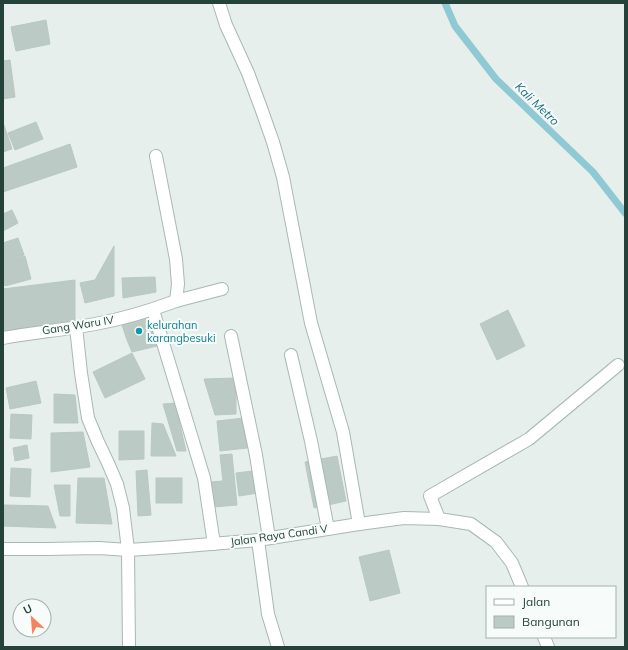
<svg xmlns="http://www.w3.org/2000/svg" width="628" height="650" font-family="Mulish,sans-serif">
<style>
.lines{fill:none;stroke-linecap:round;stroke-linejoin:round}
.stream{stroke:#8ec9d4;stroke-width:7}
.building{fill:#bbcac4;stroke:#b8c9c2}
.minor-casing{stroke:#a8b8b2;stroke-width:14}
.minor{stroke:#fff;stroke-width:12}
.culture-dot{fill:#0f9aa8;stroke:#f7fbf9;stroke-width:1.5}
.labels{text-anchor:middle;stroke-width:4;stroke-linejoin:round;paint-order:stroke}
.street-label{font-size:11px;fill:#24423a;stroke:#f7fbf9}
.culture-label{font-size:11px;fill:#0d838f;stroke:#f7fbf9;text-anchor:start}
.water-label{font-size:12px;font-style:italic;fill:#1c6f80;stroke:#f7fbf9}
</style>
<rect width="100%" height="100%" fill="#e6efeb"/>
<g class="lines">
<polyline class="stream" points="445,3 455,26 496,79 593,172 625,213"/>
</g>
<g class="building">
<polygon points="46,20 50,44 16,51 11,27"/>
<polygon points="10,60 15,97 3,99 3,61"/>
<polygon points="36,122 43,139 15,150 8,133"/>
<polygon points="4,125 12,149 3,152 3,126"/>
<polygon points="70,144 77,167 3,192 3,168"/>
<polygon points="12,210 18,223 3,231 3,214"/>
<polygon points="18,238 24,255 3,262 3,243"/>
<polygon points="114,246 114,296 85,303 80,283 95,280"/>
<polygon points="25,256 31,279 5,286 3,279 3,262"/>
<polygon points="155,277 156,292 123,298 122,278"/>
<polygon points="75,280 75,323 3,333 3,289"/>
<polygon points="508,310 525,346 497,360 480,324"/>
<polygon points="147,313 161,345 132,352 127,340 121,322"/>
<polygon points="132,353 145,379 105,398 93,372"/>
<polygon points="236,378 236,414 215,415 204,379"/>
<polygon points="36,381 41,403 10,409 6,388"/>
<polygon points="54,394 75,395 78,423 54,423"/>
<polygon points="175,403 186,451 177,451 163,404"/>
<polygon points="11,414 32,415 31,439 10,438"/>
<polygon points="244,418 247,448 220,451 217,421"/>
<polygon points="152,423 163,424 176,456 151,456"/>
<polygon points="119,431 144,431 144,459 119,460"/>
<polygon points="83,432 90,467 51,472 51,433"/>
<polygon points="27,445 29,458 15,461 13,448"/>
<polygon points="232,454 237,505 213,507 211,482 223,481 220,455"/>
<polygon points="337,456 346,501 314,508 305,462"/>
<polygon points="11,468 31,469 30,497 10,496"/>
<polygon points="147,470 151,515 138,516 136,471"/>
<polygon points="261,470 264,492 239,496 236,473"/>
<polygon points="78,478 104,478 112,524 76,523"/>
<rect x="156" y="478" width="26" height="25"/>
<polygon points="54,485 70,485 70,516 60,516"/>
<polygon points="3,505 48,506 56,528 3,526"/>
<polygon points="389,550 400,593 370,601 359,557"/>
</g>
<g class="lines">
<g class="minor-casing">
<g id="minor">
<polyline points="219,3 226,25 248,73 261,108 273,142 283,177 311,323 343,432 359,524"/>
<polyline points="176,301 222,289"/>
<polyline points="153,310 204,478 214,544"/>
<polyline points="76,327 81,373 88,418 98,442 108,463 117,484 123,508 128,550 129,647"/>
<polyline points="231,336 256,455 269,538"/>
<path d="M3 338C34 332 65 330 95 324 123 319 149 311 176 301L178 284 176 259 156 156"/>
<polyline points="291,355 311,441 328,529"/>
<polyline points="439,519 430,496 529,439 618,365"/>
<polyline points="258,540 268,614 278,647"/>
<polyline points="3,549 46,549 99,548 128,550 175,547 258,540 359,524 404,518 439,519 471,524 496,542 512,563 522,587"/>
<polyline points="544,637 548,647"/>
</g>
</g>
<use href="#minor" class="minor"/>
</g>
<circle class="culture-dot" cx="139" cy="331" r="4"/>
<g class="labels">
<g class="street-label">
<text transform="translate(78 325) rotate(-9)" y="4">Gang Waru IV</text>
<text transform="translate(279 535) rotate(-8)" y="4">Jalan Raya Candi V</text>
</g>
<g class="culture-label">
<text x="147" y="329">kelurahan<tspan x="147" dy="13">karangbesuki</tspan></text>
</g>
<g class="water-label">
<text transform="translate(537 104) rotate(44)" y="4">Kali Metro</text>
</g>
</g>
<rect width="628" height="650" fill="none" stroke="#24423a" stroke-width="8"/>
<rect x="486" y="586" width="130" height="52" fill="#f7fbf9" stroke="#a3b1ad"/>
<rect x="494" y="599" width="20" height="6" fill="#ffffff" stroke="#a3b1ad"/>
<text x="522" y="606" font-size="12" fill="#24423a">Jalan</text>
<rect x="494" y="616" width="20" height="12" fill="#bbcac4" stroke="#a3b1ad"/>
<text x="522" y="626" font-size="12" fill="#24423a">Bangunan</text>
<g transform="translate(32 618) rotate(334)"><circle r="19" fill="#f7fbf9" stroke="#a3b1ad"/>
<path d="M0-3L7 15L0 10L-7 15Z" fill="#f4845f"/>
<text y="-6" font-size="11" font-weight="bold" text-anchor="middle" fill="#24423a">U</text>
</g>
</svg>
